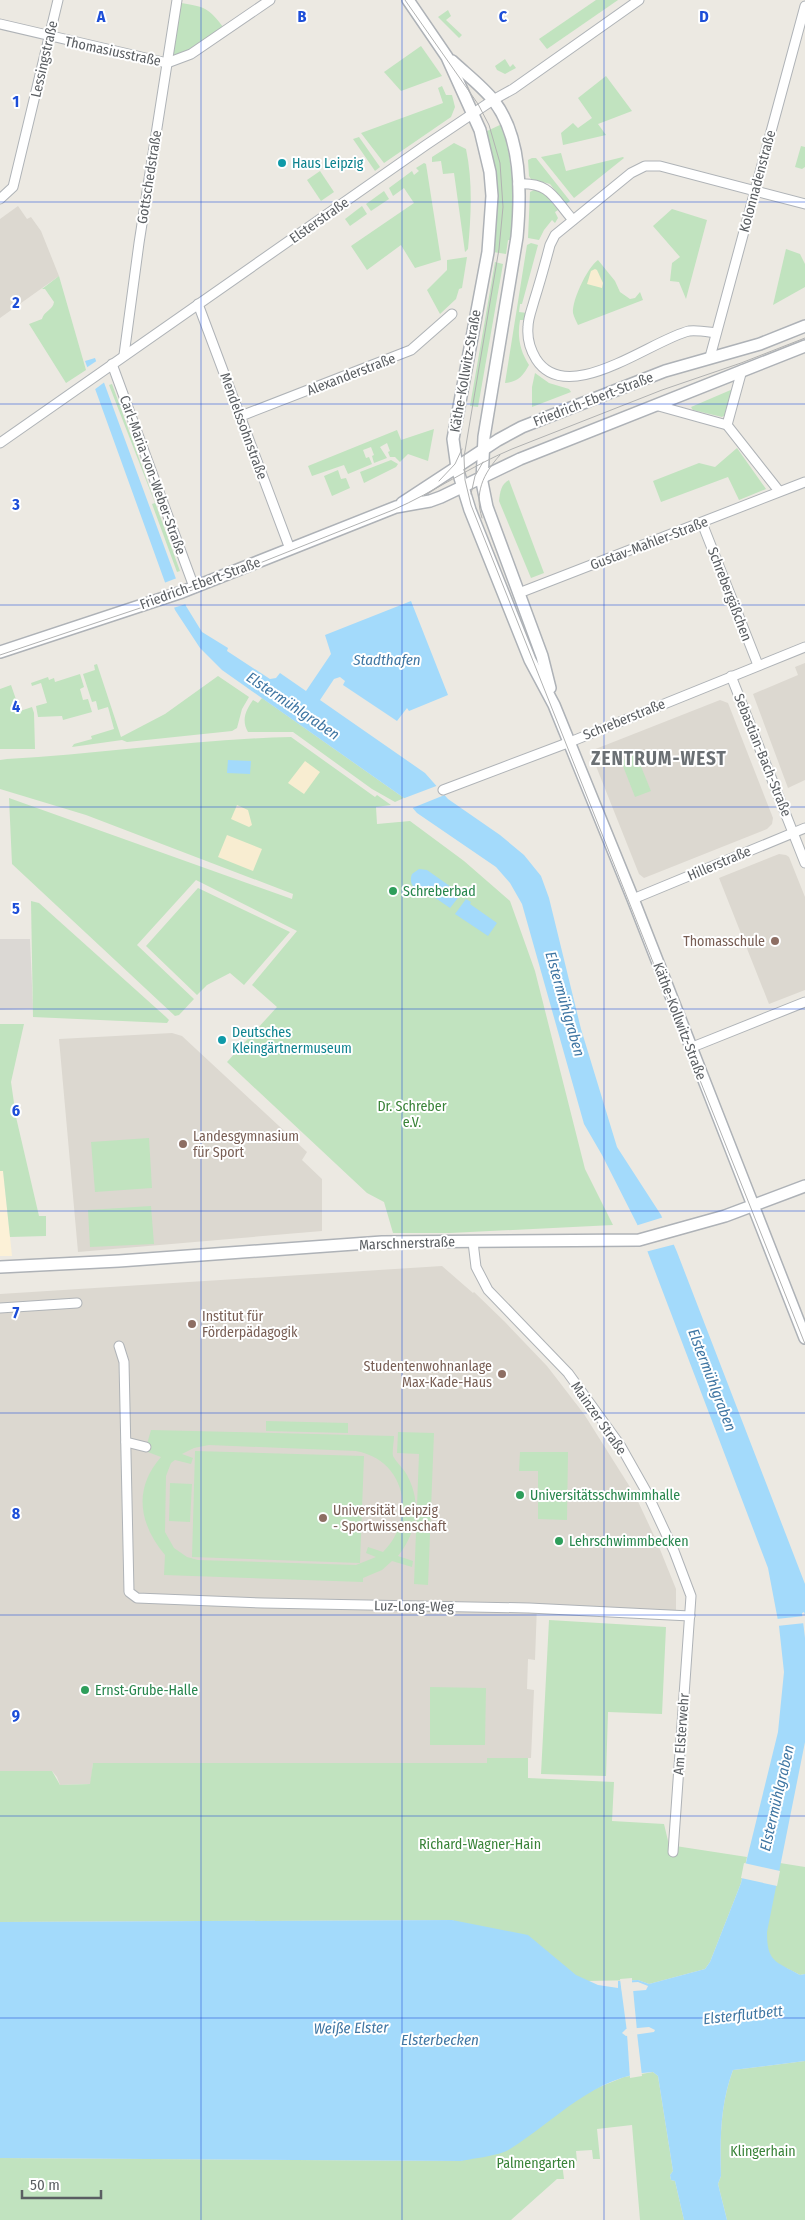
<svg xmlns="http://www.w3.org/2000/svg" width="805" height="2220" font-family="'Fira Sans Condensed',sans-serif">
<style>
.commercial{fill:#fcf1d7}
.industrial{fill:#dbd8d4}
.education{fill:#dcd8d0}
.green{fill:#c1e3bf;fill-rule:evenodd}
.sand{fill:#f8edd1}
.water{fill:#a3dafb;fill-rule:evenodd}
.pier{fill:#ece9e2}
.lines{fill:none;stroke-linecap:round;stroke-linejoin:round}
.street-casing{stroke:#afb3b7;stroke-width:11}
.secondary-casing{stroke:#aeb2b7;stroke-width:14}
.street{stroke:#fff;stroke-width:9}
.secondary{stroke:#fff;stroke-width:11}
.tram{stroke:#b1b2b2;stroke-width:1}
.grid{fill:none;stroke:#1d4ed8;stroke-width:1;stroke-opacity:0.55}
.culture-dot{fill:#0f9aa8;stroke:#fff;stroke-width:2}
.leisure-dot{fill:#2e9e5b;stroke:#fff;stroke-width:2}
.education-dot{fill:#8d6e63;stroke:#fff;stroke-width:2}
.labels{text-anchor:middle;stroke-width:4;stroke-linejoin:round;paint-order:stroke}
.street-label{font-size:14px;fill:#5a5e62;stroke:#fff}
.culture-label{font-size:14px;fill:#0d838f;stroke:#fff;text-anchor:start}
.leisure-label{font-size:14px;fill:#27864d;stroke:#fff;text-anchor:start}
.education-label{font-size:14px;fill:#785e54;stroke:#fff;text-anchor:start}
.park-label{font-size:14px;fill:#398338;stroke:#fff}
.water-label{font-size:15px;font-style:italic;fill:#3f76a3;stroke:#fff}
.district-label{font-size:19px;font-weight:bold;letter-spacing:1px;fill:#6b7074;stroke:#fff}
.grid-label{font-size:16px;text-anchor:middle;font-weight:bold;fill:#1d4ed8;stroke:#fff;stroke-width:4;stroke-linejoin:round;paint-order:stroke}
</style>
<rect width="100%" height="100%" fill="#ece9e2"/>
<polygon class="commercial" points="3,1170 12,1256 0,1256 0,1171"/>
<polygon class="industrial" points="0,939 30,939 33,1009 0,1010"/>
<g class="education">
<polygon points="18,206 27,219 31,217 41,231 59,276 0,318 0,219"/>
<polygon points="805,663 805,780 788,788 753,694 798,675 795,667"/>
<polygon points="720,700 728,703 773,818 772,824 767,829 644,878 639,874 592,756 593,750"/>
<polygon points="779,854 786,855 789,857 805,897 805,990 769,1004 719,878"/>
<polygon points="172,1033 182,1036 307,1152 302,1160 322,1179 322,1231 78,1252 59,1039"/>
<polygon points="442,1266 473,1293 474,1292 504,1321 547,1366 584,1414 635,1495 657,1542 676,1589 676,1611 537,1605 535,1660 528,1659 527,1689 534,1690 531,1758 488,1758 487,1763 93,1763 91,1784 60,1785 57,1777 52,1771 0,1771 0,1294"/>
</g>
<g class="green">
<polygon points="596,0 618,0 547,49 539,39"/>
<path d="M176 2C205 7 208 6 226 31L167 63Z"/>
<polygon points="448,10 451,16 446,20 462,35 459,38 438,17"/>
<polygon points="421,46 442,76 401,91 384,72"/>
<polygon points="505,59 510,67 513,64 516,68 505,74 497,70 495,66"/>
<polygon points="606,76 632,111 598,124 606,135 563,145 561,133 573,123 578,128 592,118 578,98"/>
<polygon points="442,86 446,95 452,95 455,107 451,117 384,163 361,133 443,103 438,88"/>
<path d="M502 124C513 163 515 200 512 240H508L506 254 493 252C500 206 500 176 485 132Z"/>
<polygon points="359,137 380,167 375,171 353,139"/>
<path d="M454 143 466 149C473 182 471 216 468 249L465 252 454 173 443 174 441 161 432 162V157Z"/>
<polygon points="801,146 805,147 805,167 802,169 795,167"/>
<polygon points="561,153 566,171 623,157 624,158 574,198 541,157"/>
<polygon points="532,158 536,158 570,201 566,204 550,184 531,179 529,176 528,160"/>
<polygon points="424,163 426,164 441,260 415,268 401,245 367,270 351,246 414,203 404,188 393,196 389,188 412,171 414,175 419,171 416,168"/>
<polygon points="320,171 334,192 321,201 307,180"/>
<polygon points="534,190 544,193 558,210 555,212 558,218 555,223 552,220 544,230 539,240 528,238 530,192"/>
<polygon points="384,191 389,199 371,211 366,204"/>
<polygon points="362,206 367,214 350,226 345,219"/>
<polygon points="672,209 707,220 686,299 679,282 670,281 672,263 680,257 653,226"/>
<path d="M531 243 538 245 522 304H520L519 312 527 313 525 320H520C517 337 520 351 529 365 523 376 518 382 505 383L527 245Z"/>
<polygon points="786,249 800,254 805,264 805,287 773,305"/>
<polygon points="467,257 462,288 459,289 456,299 440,314 427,290 447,270 447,260"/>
<path d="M598 260 615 281 620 292 630 299 635 298 640 292 643 300 578 325C576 321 574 317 573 313 572 300 587 268 598 260Z"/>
<polygon points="495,262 503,264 478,407 470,406"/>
<path d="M59 276 86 370 66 383 29 324 42 319C44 311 53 310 54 302L45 289H42Z"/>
<polygon points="535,373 549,383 569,389 571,392 532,407 532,387"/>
<polygon points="112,384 180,571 177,572 152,504 155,503 109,385"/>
<polygon points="733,389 725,415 722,417 693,410 691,407"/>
<polygon points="434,429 428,461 408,454 400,462 395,457 390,457 388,452 390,451 387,443 380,447 387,458 374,463 372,456 374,455 371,447 363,450 366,458 369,457 372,464 348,474 344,465 312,476 308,466 397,430 401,440"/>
<polygon points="737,448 766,489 739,500 728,477 661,502 653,481 699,463 715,467"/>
<polygon points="391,460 398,464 396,467 364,483 360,472"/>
<polygon points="338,470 341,479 346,478 350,488 332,496 324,476"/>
<path d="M509 480 544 573 531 578 499 501C500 492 501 484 509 480Z"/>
<polygon points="97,664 121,737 165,714 218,676 249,697 242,709 237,728 232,731 127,742 122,740 72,747 74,744 92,739 91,736 114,729 108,707 98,710 96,701 92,702 83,674 95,670 94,665"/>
<polygon points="80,674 84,687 80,689 83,700 88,699 92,712 63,720 62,716 38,717 36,706 47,703 41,683 32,686 31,683 48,677 49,680 54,678 55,682"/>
<polygon points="11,685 20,711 32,707 34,713 35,749 0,749 0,689"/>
<path d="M262 698 404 798 395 802 372 789 293 732H248C241 720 246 710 253 700L258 703Z"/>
<path d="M291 737 375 797 377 795 391 805 376 807 377 824 410 821 464 861 510 901 535 971 585 1169 613 1225 450 1233H393L384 1202 367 1193 227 1062 277 1007 252 985 297 931 196 880 137 945 194 999 179 1015 175 1016 12 864 9 798 292 899 293 894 86 815 0 789V760L7 759C102 754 196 739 291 737Z"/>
<polygon points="636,754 651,791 635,797 621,761"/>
<polygon points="198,888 290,932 244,985 230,973 207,985 197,995 146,946"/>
<polygon points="31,901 39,903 166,1017 169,1020 167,1023 33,1017"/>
<polygon points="0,1024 24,1024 11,1082 16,1117 39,1216 46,1216 46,1236 10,1237 3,1171 0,1171"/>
<polygon points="149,1138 152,1188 95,1192 91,1142"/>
<polygon points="151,1206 154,1244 90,1247 88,1210"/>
<polygon points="266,1421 348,1423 348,1433 266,1431"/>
<path d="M151 1430 394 1436C394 1442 392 1451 393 1456 396 1462 404 1469 407 1475 422 1503 417 1532 398 1556L413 1561 412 1567 392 1561 382 1570 363 1578V1582L164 1575 165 1555C139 1524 133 1489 161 1457L145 1451ZM209 1445 356 1451C406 1460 417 1518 383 1552L368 1547 366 1553 376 1557 356 1565 198 1560 187 1557 174 1548 165 1532 166 1476 171 1463 175 1460 191 1464 193 1458 182 1454 194 1448Z"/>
<polygon points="398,1432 434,1433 428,1585 414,1584 419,1454 397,1453"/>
<polygon points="195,1451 364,1456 360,1563 192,1557"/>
<polygon points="520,1452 568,1452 567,1520 538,1519 538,1471 519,1471"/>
<polygon points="170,1483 192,1484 190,1522 169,1521"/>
<polygon points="549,1620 666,1627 662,1714 608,1712 606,1776 541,1774"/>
<polygon points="430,1687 486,1688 485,1745 430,1745"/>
<polygon points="487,1758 528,1758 528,1778 614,1782 612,1821 664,1824 669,1845 747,1857 741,1883 710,1962 705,1969 649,1984 638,1980 587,1981 452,1920 0,1922 0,1771 52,1771 60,1785 90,1784 93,1763 487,1763"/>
<path d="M780 1863 805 1867V1974L800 1975C792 1970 778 1966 772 1959 758 1944 776 1883 780 1863Z"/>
<path d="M805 2061V2220H727L718 2184 721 2176C720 2139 720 2105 733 2070Z"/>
<polygon points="653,2072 658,2076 673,2171 670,2175 671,2180 675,2181 684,2220 640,2220 632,2125 597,2129 600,2159 593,2159 592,2150 576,2151 577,2161 562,2163 564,2179 557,2179 511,2220 0,2220 0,2158 461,2161 597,2088 624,2077"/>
</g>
<g class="sand">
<polygon points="595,269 597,270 603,283 602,288 587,284 591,271"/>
<polygon points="305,761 320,772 304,794 288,783"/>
<polygon points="237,805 248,810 252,825 249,827 231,819"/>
<polygon points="227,835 262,849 253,871 218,857"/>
</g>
<g class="water">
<path d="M95 358 186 606 202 632 228 648 227 651 270 679 276 678 280 673 306 691 331 654 325 635 411 601 448 695 409 711 407 708 397 721 343 685 345 681 340 677 334 679 320 700 425 773 448 799 500 835 524 855 541 876 549 898 581 1029 617 1147 661 1215 677 1252 805 1584V1615L804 1612 802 1613 805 1638V1742L767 1932C767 1962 775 1961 800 1975L805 1974V2061L733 2070C720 2105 720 2139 721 2176L718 2184 727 2220H684L675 2181 671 2180 670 2175 673 2171 658 2076 653 2072C595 2075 556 2120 510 2149 499 2156 475 2158 461 2161L0 2158V1922L452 1920 528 1935 576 1975 598 1985 618 1988V1981L638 1980 649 1984 705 1969 710 1962 741 1883 778 1732 784 1672 779 1626 768 1568 637 1224 602 1155 584 1124 522 904 510 883 496 867 417 813 404 798 222 670 200 648 175 610 85 361ZM638 1982 648 1986 646 1990 622 1992 621 1983ZM649 2027 655 2030 654 2032 626 2036 622 2033 626 2029Z"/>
<polygon points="228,760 251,761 250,774 227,773"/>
<path d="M419 869 427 870 461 894 450 908 434 897 436 892 430 888 419 891C412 887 409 882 412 874Z"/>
<polygon points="466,899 471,902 470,904 497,923 488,936 455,914"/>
</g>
<g class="pier">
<polygon points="98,360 106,381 94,390 86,368"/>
<polygon points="177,578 186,604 173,608 164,583"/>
<polygon points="439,785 447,794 410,809 402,799"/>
<polygon points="664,1217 676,1244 645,1252 635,1226"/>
<polygon points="805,1616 805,1623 777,1626 776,1619"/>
<polygon points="744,1863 780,1871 777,1886 741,1878"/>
<polygon points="632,1978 632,1985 623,1986 624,1990 633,1989 637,2031 627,2032 620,1979"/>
<polygon points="637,2033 642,2076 630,2078 627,2034"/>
</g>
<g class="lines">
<g class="street-casing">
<g id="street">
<polyline points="0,24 167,63 191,54 270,0"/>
<path d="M518 184C551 182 554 199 573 220"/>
<polyline points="0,199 13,187 58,0"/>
<polyline points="198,304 290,549"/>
<path d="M716 333C708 332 698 330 689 331 651 340 567 408 536 359 530 349 527 338 528 327 528 318 532 309 534 301 540 282 545 264 550 245L555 235 631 173 645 166H660L805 204"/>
<polyline points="124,355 139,243 177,0"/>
<polyline points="710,357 805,6"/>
<polyline points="112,364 194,587"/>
<polyline points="655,405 727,425 779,491"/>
<polyline points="241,416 411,350 452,314"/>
<polyline points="727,425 742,370"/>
<polyline points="0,443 426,145 493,100 513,89 639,0"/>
<polyline points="702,523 758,665"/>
<polyline points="519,593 805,482"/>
<polyline points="731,676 805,863"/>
<polyline points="443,790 570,742 805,647"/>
<polyline points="633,899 805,828"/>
<polyline points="690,1048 805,1002"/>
<polyline points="473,1242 476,1267 488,1290 568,1373 620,1445 646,1491 674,1551 691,1596 673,1852"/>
<polyline points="0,1308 77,1303"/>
<polyline points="119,1346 124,1362 129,1592 137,1598 263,1603 529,1608 690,1616"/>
<polyline points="126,1442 146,1447"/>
</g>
</g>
<g class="secondary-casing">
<g id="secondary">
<polyline points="408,0 447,57 480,130 490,172 492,196 488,252 453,439 457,468 470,510 530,660 554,705 633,899 805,1338"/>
<path d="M452 61C466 74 482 86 494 101 522 138 521 193 517 237L484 437 482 482 487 507 542 656 550 688"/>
<polyline points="402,503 498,440 522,427 665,371 760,344 805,326"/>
<polyline points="0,652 182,592 396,507 430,501 441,497 520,459 805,346"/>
<polyline points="0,1267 119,1261 382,1242 639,1240 725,1216 805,1186"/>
</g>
</g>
<use href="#street" class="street"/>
<use href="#secondary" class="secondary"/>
<g class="tram">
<polyline points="405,0 478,104 489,125 500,163 503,207 499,249 464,457 465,480 471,505 805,1344"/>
<polyline points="439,481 455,464 462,449"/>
<polyline points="471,494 475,476 483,462"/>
<path d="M482 518C474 493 483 474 500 455"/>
<path d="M0 655 182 594 393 510C434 492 471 466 512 449L662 390 741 363 805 338"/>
</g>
</g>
<path class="grid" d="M201 0V2220M402 0V2220M604 0V2220M0 202H805M0 404H805M0 605H805M0 807H805M0 1009H805M0 1211H805M0 1413H805M0 1615H805M0 1816H805M0 2018H805"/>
<g class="culture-dot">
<circle cx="282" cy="163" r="5"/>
<circle cx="222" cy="1040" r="5"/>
</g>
<g class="leisure-dot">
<circle cx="393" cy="891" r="5"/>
<circle cx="520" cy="1495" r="5"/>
<circle cx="559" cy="1541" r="5"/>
<circle cx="85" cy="1690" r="5"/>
</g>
<g class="education-dot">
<circle cx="775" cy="941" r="5"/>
<circle cx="183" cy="1144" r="5"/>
<circle cx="192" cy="1324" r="5"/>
<circle cx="502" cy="1374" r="5"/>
<circle cx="323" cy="1518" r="5"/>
</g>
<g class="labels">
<g class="street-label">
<text transform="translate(113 51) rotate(12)" y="5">Thomasiusstraße</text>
<text transform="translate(44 59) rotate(-77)" y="5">Lessingstraße</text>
<text transform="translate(149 177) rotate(-81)" y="5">Gottschedstraße</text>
<text transform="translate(757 181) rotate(-75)" y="5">Kolonnadenstraße</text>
<text transform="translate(319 220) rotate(-35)" y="5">Elsterstraße</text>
<text transform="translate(465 371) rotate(-80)" y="5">Käthe-Kollwitz-Straße</text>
<text transform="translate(351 374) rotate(-21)" y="5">Alexanderstraße</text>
<text transform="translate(593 399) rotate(-21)" y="5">Friedrich-Ebert-Straße</text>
<text transform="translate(244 426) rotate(70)" y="5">Mendelssohnstraße</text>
<text transform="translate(153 475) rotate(70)" y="5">Carl-Maria-von-Weber-Straße</text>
<text transform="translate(649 543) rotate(-21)" y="5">Gustav-Mahler-Straße</text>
<text transform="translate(200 583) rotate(-20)" y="5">Friedrich-Ebert-Straße</text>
<text transform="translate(730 594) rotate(69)" y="5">Schrebergäßchen</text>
<text transform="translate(624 719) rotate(-22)" y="5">Schreberstraße</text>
<text transform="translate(763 755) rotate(68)" y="5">Sebastian-Bach-Straße</text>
<text transform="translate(719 863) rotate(-23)" y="5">Hillerstraße</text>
<text transform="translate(680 1021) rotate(69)" y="5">Käthe-Kollwitz-Straße</text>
<text transform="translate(407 1243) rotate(-2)" y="5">Marschnerstraße</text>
<text transform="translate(599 1418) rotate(55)" y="5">Mainzer Straße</text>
<text transform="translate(414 1606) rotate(1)" y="5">Luz-Long-Weg</text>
<text transform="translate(681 1734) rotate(-86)" y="5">Am Elsterwehr</text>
</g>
<g class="culture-label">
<text x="292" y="168">Haus Leipzig</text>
<text x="232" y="1037">Deutsches<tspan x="232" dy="16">Kleingärtnermuseum</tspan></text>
</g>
<g class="leisure-label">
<text x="403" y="896">Schreberbad</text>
<text x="530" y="1500">Universitätsschwimmhalle</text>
<text x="569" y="1546">Lehrschwimmbecken</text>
<text x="95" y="1695">Ernst-Grube-Halle</text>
</g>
<g class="education-label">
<text x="765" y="946" text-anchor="end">Thomasschule</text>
<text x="193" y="1141">Landesgymnasium<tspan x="193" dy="16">für Sport</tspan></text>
<text x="202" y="1321">Institut für<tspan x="202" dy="16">Förderpädagogik</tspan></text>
<text x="492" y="1371" text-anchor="end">Studentenwohnanlage<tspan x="492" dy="16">Max-Kade-Haus</tspan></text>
<text x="333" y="1515">Universität Leipzig<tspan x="333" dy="16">- Sportwissenschaft</tspan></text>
</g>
<g class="park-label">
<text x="412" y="1111">Dr. Schreber<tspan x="412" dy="16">e.V.</tspan></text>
<text x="480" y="1849">Richard-Wagner-Hain</text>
<text x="763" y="2156">Klingerhain</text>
<text x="536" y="2168">Palmengarten</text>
</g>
<g class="water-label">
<text x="387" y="665">Stadthafen</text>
<text transform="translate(293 706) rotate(34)" y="5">Elstermühlgraben</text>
<text transform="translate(565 1004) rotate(74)" y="5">Elstermühlgraben</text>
<text transform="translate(712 1380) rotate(69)" y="5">Elstermühlgraben</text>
<text transform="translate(777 1798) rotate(-77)" y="5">Elstermühlgraben</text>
<text transform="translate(743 2015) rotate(-6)" y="5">Elsterflutbett</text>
<text transform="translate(351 2028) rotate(-1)" y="5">Weiße Elster</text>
<text x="440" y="2045">Elsterbecken</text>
</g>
<g class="district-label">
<text x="659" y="765">ZENTRUM-WEST</text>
</g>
</g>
<g class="grid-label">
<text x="101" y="22">A</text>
<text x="302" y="22">B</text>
<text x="503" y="22">C</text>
<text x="704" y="22">D</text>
<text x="16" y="107">1</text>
<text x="16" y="308">2</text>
<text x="16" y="510">3</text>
<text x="16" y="712">4</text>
<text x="16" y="914">5</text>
<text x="16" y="1116">6</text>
<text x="16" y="1318">7</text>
<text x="16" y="1519">8</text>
<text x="16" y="1721">9</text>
</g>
<path d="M22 2190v8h79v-8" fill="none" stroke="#5a5e62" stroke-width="2.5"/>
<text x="30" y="2190" font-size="15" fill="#5a5e62" stroke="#ffffff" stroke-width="4" paint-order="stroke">50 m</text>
</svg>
